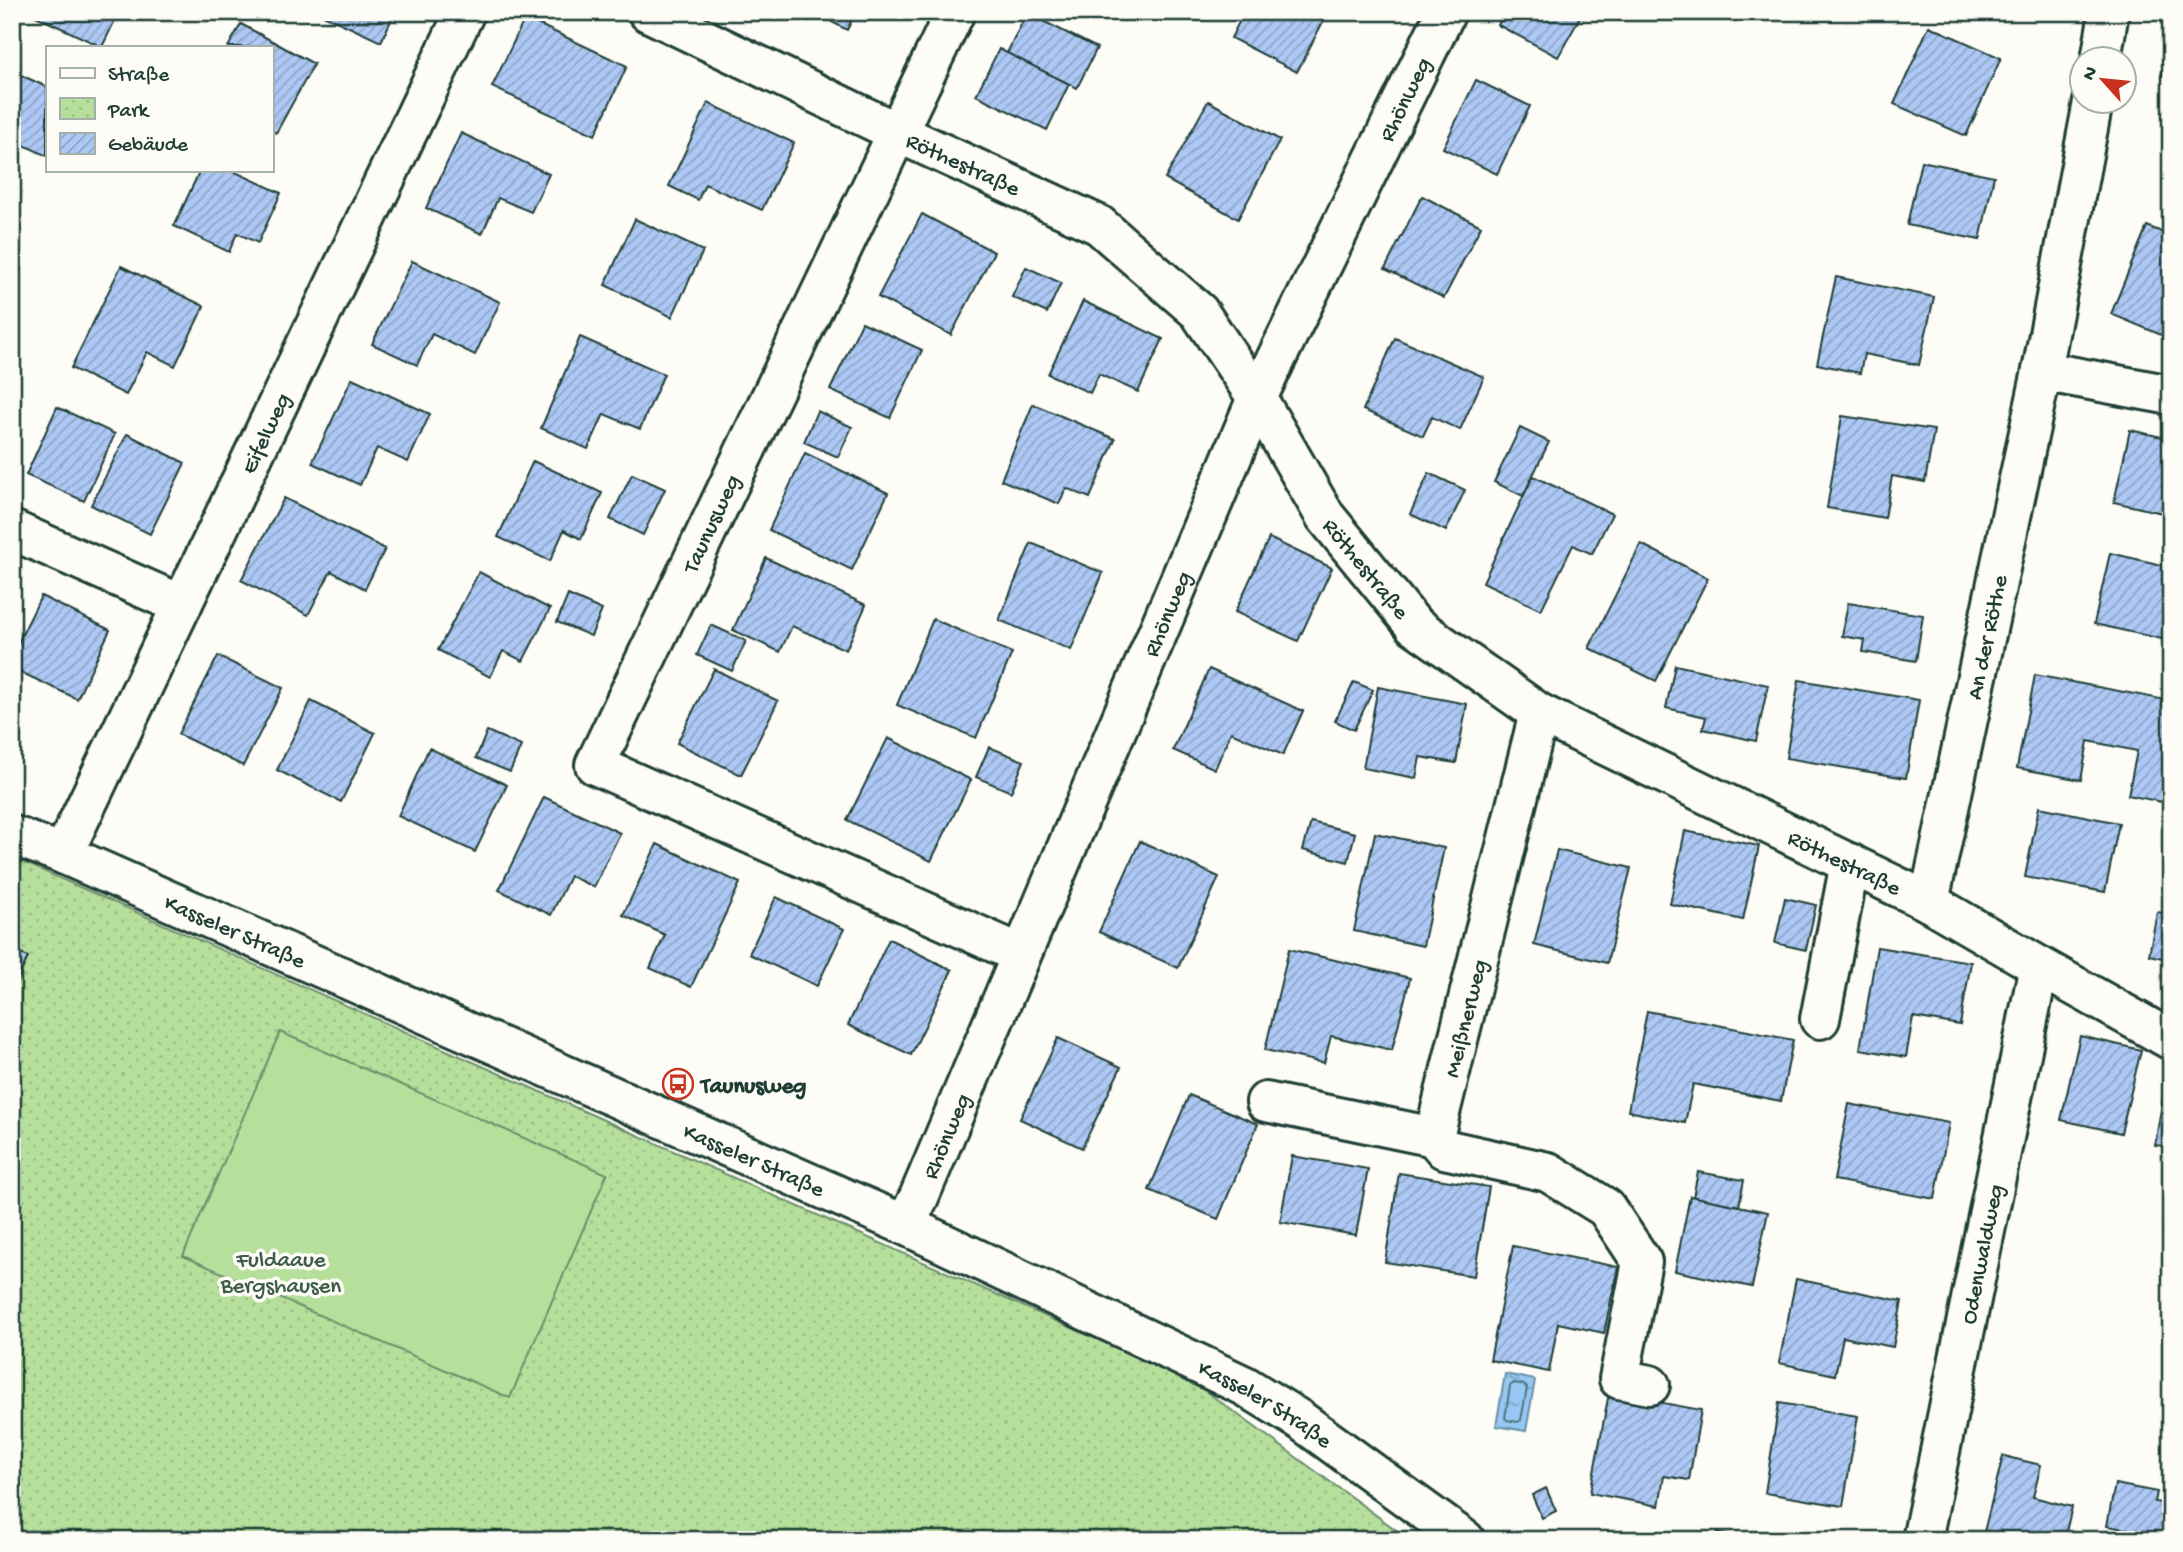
<svg xmlns="http://www.w3.org/2000/svg" width="2183" height="1552" font-family="'Gochi Hand',sans-serif">
<style>
.park{fill:url(#park-dots);stroke:#6b8e68;stroke-width:2}
.garden{fill:#b7df9c;stroke:#6b8e68;stroke-width:2}
.water{fill:url(#water-ripples);stroke:#6790a7;stroke-width:2}
.lines{fill:none;stroke-linecap:round;stroke-linejoin:round}
.shore{stroke:#4f7580;stroke-width:2}
.building{fill:url(#building-hatch);stroke:#1f3d34;stroke-width:2}
.minor-casing{stroke:#1f3d34;stroke-width:44}
.minor{stroke:#fdfcf7;stroke-width:38}
.labels{text-anchor:middle;stroke-width:7;stroke-linejoin:round;paint-order:stroke}
.street-label{font-size:23px;fill:#1f3d34;stroke:#fdfcf7}
.poi-label{font-size:23px;font-weight:bold;fill:#1f3d34;stroke:#fdfcf7;text-anchor:start}
.park-label{font-size:23px;fill:#3d5d49;stroke:#fdfcf7}
</style>
<defs>
<pattern id="park-dots" width="8" height="8" patternUnits="userSpaceOnUse" patternTransform="scale(1.75)"><rect width="8" height="8" fill="#b7df9c"/><path d="M2 2h.1M6 6h.1" fill="none" stroke="#9dc087" stroke-width="1.8" stroke-linecap="round"/></pattern>
<pattern id="water-ripples" width="26" height="14" patternUnits="userSpaceOnUse" patternTransform="scale(1.75)"><rect width="26" height="14" fill="#97c8f3"/><path d="M2 4q2-2 4 0t4 0M15 11q2-2 4 0t4 0" fill="none" stroke="#7ba4c6"/></pattern>
<pattern id="building-hatch" width="6" height="6" patternUnits="userSpaceOnUse" patternTransform="scale(1.75)"><rect width="6" height="6" fill="#aec8f5"/><path d="M-1 1l2-2M0 6l6-6M5 7l2-2" fill="none" stroke="#8da4c7"/></pattern>
</defs>
<rect width="100%" height="100%" fill="#fdfcf7"/>
<filter id="ink" filterUnits="userSpaceOnUse"><feTurbulence type="fractalNoise" baseFrequency=".0143" numOctaves="2"/><feDisplacementMap in="SourceGraphic" scale="14" xChannelSelector="R" yChannelSelector="G"/><feConvolveMatrix kernelMatrix="1 2 1 2 8 2 1 2 1" color-interpolation-filters="sRGB"/></filter>
<g filter="url(#ink)">
<polygon class="park" points="12,857 1193,1382 1410,1540 12,1540"/>
<polygon class="garden" points="280,1032 607,1174 510,1398 183,1256"/>
<polygon class="water" points="1505,1374 1535,1380 1526,1431 1496,1426"/>
<g class="lines">
<polygon class="shore" points="1514,1383 1524,1385 1527,1388 1521,1420 1518,1422 1507,1420 1505,1418 1510,1386"/>
</g>
<g class="building">
<polygon points="27,12 119,12 102,47"/>
<polygon points="317,12 395,12 381,42"/>
<polygon points="813,12 856,12 847,30"/>
<polygon points="1244,12 1328,12 1297,72 1231,38"/>
<polygon points="1505,12 1583,12 1558,57 1498,25"/>
<polygon points="1027,13 1097,48 1077,88 1007,53"/>
<polygon points="525,18 627,66 595,135 492,87"/>
<polygon points="241,24 314,64 276,133 271,130 271,47 228,47"/>
<polygon points="1929,26 2001,58 1966,136 1894,104"/>
<polygon points="999,49 1069,84 1047,130 976,95"/>
<polygon points="2171,50 2171,78 2161,75"/>
<polygon points="12,71 47,87 47,156 22,144 12,166"/>
<polygon points="1476,80 1530,106 1497,174 1443,148"/>
<polygon points="1208,101 1280,140 1238,219 1165,179"/>
<polygon points="708,103 794,143 762,210 705,184 698,200 669,186"/>
<polygon points="461,133 549,174 531,212 498,198 482,234 426,208"/>
<polygon points="1921,161 1994,176 1980,240 1907,225"/>
<polygon points="200,170 231,170 281,193 258,243 237,233 229,252 174,226"/>
<polygon points="1422,196 1481,226 1444,298 1385,269"/>
<polygon points="922,214 994,252 951,335 878,297"/>
<polygon points="635,219 703,251 672,317 605,285"/>
<polygon points="2147,226 2171,236 2171,326 2166,337 2111,314"/>
<polygon points="412,261 500,302 475,355 432,334 417,365 372,344"/>
<polygon points="121,266 204,306 175,366 147,352 126,395 71,368"/>
<polygon points="1026,267 1061,283 1047,313 1012,297"/>
<polygon points="1836,277 1934,297 1919,365 1864,354 1860,373 1817,364"/>
<polygon points="1083,301 1163,339 1138,392 1099,374 1090,393 1048,374"/>
<polygon points="862,322 922,350 890,418 830,390"/>
<polygon points="580,337 664,374 640,429 604,414 588,449 541,428"/>
<polygon points="1395,338 1484,377 1460,430 1432,417 1423,436 1363,410"/>
<polygon points="352,378 430,414 408,462 377,448 360,485 312,463"/>
<polygon points="1033,404 1115,439 1090,498 1066,488 1059,504 1001,480"/>
<polygon points="57,407 115,434 84,501 26,475"/>
<polygon points="817,411 852,427 838,457 804,442"/>
<polygon points="1842,416 1934,430 1925,482 1892,476 1885,518 1827,508"/>
<polygon points="1520,428 1549,442 1523,496 1494,482"/>
<polygon points="2130,430 2171,439 2171,515 2114,502"/>
<polygon points="127,434 185,463 150,534 91,505"/>
<polygon points="805,453 888,493 852,570 769,530"/>
<polygon points="533,461 602,493 581,539 564,530 550,561 498,537"/>
<polygon points="1429,473 1465,490 1446,531 1410,514"/>
<polygon points="632,474 665,489 643,535 610,519"/>
<polygon points="1533,476 1612,514 1592,554 1573,545 1541,610 1483,582"/>
<polygon points="284,498 385,549 365,589 331,571 308,615 241,580"/>
<polygon points="1269,538 1332,568 1298,641 1235,612"/>
<polygon points="1031,543 1103,573 1071,650 999,620"/>
<polygon points="1641,544 1708,578 1656,681 1589,648"/>
<polygon points="2110,553 2171,567 2171,599 2162,639 2094,624"/>
<polygon points="766,558 866,605 846,650 792,626 780,652 733,630"/>
<polygon points="479,572 550,609 523,661 503,651 490,677 438,650"/>
<polygon points="568,595 602,610 591,636 557,622"/>
<polygon points="41,596 110,630 77,699 12,668 12,655"/>
<polygon points="1848,603 1923,615 1916,661 1863,652 1865,640 1842,636"/>
<polygon points="933,619 1012,653 976,738 897,705"/>
<polygon points="711,625 746,641 732,671 697,655"/>
<polygon points="218,656 283,688 243,766 178,734"/>
<polygon points="1675,665 1768,685 1756,741 1703,729 1706,717 1666,708"/>
<polygon points="714,669 778,701 741,775 677,743"/>
<polygon points="1209,669 1303,711 1283,755 1231,732 1215,769 1173,750"/>
<polygon points="2035,675 2171,701 2171,804 2128,795 2137,751 2088,741 2081,780 2017,768"/>
<polygon points="1799,680 1919,700 1906,778 1786,758"/>
<polygon points="1354,682 1373,690 1354,730 1335,721"/>
<polygon points="1378,687 1467,704 1456,763 1420,757 1416,778 1363,768"/>
<polygon points="311,701 375,733 341,802 277,770"/>
<polygon points="487,731 521,746 510,772 476,758"/>
<polygon points="888,738 971,780 931,861 847,820"/>
<polygon points="989,747 1024,761 1011,792 976,777"/>
<polygon points="429,748 507,785 475,852 398,816"/>
<polygon points="544,797 620,833 594,887 570,876 551,915 499,890"/>
<polygon points="2039,807 2119,823 2105,892 2025,877"/>
<polygon points="1311,822 1355,833 1348,862 1303,850"/>
<polygon points="1685,831 1759,846 1743,920 1670,904"/>
<polygon points="1375,833 1444,848 1423,946 1354,931"/>
<polygon points="1140,841 1219,877 1178,968 1099,932"/>
<polygon points="657,844 740,883 691,987 650,968 665,935 623,915"/>
<polygon points="1557,850 1631,868 1607,963 1534,945"/>
<polygon points="776,897 844,929 817,986 749,954"/>
<polygon points="1785,898 1816,905 1806,950 1775,943"/>
<polygon points="2157,912 2171,914 2171,960 2149,955"/>
<polygon points="889,939 952,970 911,1055 848,1025"/>
<polygon points="1877,947 1971,962 1960,1025 1913,1017 1906,1057 1860,1049"/>
<polygon points="1289,949 1410,978 1392,1050 1331,1036 1324,1063 1265,1050"/>
<polygon points="12,950 28,957 16,984 12,982"/>
<polygon points="1647,1011 1793,1040 1781,1101 1693,1084 1685,1123 1628,1111"/>
<polygon points="2080,1036 2141,1050 2121,1133 2061,1120"/>
<polygon points="1058,1038 1121,1067 1082,1148 1020,1119"/>
<polygon points="2168,1067 2171,1067 2171,1147 2155,1145"/>
<polygon points="1189,1095 1258,1124 1218,1219 1149,1190"/>
<polygon points="1849,1104 1949,1123 1935,1199 1834,1180"/>
<polygon points="1292,1156 1368,1169 1356,1235 1280,1222"/>
<polygon points="1698,1172 1744,1180 1739,1206 1693,1197"/>
<polygon points="1399,1173 1489,1187 1474,1276 1385,1262"/>
<polygon points="1690,1196 1768,1212 1752,1287 1675,1271"/>
<polygon points="1513,1246 1618,1267 1604,1333 1558,1323 1549,1372 1490,1360"/>
<polygon points="1796,1279 1902,1301 1893,1347 1843,1337 1835,1375 1779,1363"/>
<polygon points="1609,1393 1701,1410 1689,1480 1664,1476 1659,1506 1590,1493"/>
<polygon points="1779,1403 1858,1416 1843,1506 1765,1493"/>
<polygon points="2003,1456 2041,1465 2033,1497 2072,1507 2064,1540 1982,1540"/>
<polygon points="2115,1484 2157,1492 2155,1502 2171,1505 2171,1537 2107,1526"/>
<polygon points="1546,1488 1556,1511 1542,1518 1532,1495"/>
<polygon points="1718,1532 1755,1540 1716,1540"/>
</g>
<g class="lines">
<g class="minor-casing">
<g id="minor">
<path id="s1" d="M648 12 896 132 1099 225 1199 312 1257 398 1325 516 1414 625 1539 713 1929 902 2039 966 2171 1040"/>
<polyline points="955,12 595,765 1020,954"/>
<polyline points="2101,60 2109,12"/>
<polyline points="2042,371 2171,395"/>
<polyline points="12,530 182,605"/>
<polyline points="1539,713 1434,1137 1444,1149 1548,1172 1606,1208 1642,1262 1619,1379 1650,1385"/>
<path id="s2" d="M12 835 63 854 905 1225 1245 1386 1300 1420 1465 1540"/>
<path id="s3" d="M63 854 465 12"/>
<path id="s4" d="M1929 902 2042 371 2093 102"/>
<polyline points="1820,1019 1850,863"/>
<polyline points="1266,1102 1434,1137"/>
<path id="s5" d="M905 1225 919 1197 1257 398 1446 12"/>
<path id="s6" d="M1922 1540 2039 966"/>
</g>
</g>
<use href="#minor" class="minor"/>
</g>
</g>
<defs>
<g id="bus-ring" transform="scale(1.575)"><circle r="9.5" fill="#fdfcf7" stroke="#c8321e" stroke-width="1.5"/><path d="M-5-6H5V4H4V6H2V4H-2V6H-4V4H-5ZM-3.5-4V0h7V-4ZM-3.5 1.2v1.5H-2V1.2ZM2 1.2v1.5H3.5V1.2Z" fill="#c8321e"/></g>
</defs>
<g fill-rule="evenodd">
<use href="#bus-ring" x="678" y="1084"/>
</g>
<g class="labels">
<g class="street-label">
<text dy="8" stroke="none"><textPath href="#s5" startOffset="1232">Rhönweg</textPath></text>
<text dy="8" stroke="none"><textPath href="#s1" startOffset="350">Röthestraße</textPath></text>
<text dy="8" stroke="none"><textPath href="#s3" startOffset="467">Eifelweg</textPath></text>
<text transform="translate(710 523) rotate(-65)" y="8">Taunusweg</text>
<text dy="8" stroke="none"><textPath href="#s1" startOffset="938">Röthestraße</textPath></text>
<text dy="8" stroke="none"><textPath href="#s5" startOffset="665">Rhönweg</textPath></text>
<text dy="8" stroke="none"><textPath href="#s4" startOffset="271">An der Röthe</textPath></text>
<text dy="8" stroke="none"><textPath href="#s1" startOffset="1505">Röthestraße</textPath></text>
<text dy="8" stroke="none"><textPath href="#s2" startOffset="243">Kasseler Straße</textPath></text>
<text transform="translate(1464 1018) rotate(-76)" y="8">Meißnerweg</text>
<text dy="8" stroke="none"><textPath href="#s5" startOffset="98">Rhönweg</textPath></text>
<text dy="8" stroke="none"><textPath href="#s2" startOffset="810">Kasseler Straße</textPath></text>
<text dy="8" stroke="none"><textPath href="#s6" startOffset="292">Odenwaldweg</textPath></text>
<text dy="8" stroke="none"><textPath href="#s2" startOffset="1377">Kasseler Straße</textPath></text>
</g>
<g class="poi-label">
<text x="701" y="1092">Taunusweg</text>
</g>
<g class="park-label">
<text x="281" y="1266">Fuldaaue<tspan x="281" dy="26">Bergshausen</tspan></text>
</g>
</g>
<rect width="2183" height="1552" fill="none" stroke="#fdfcf7" stroke-width="42"/>
<rect x="21" y="21" width="2141" height="1510" fill="none" stroke="#1f3d34" stroke-width="2.5" filter="url(#ink)"/>
<rect x="46" y="46" width="228" height="126" fill="#fdfcf7" stroke="#a4b0a9" stroke-width="2"/>
<rect x="60" y="68" width="35" height="10" fill="#fdfcf7" stroke="#a4b0a9" stroke-width="2"/>
<text x="108" y="80" font-size="21" fill="#1f3d34">Straße</text>
<rect x="60" y="98" width="35" height="21" fill="url(#park-dots)" stroke="#a4b0a9" stroke-width="2"/>
<text x="108" y="116" font-size="21" fill="#1f3d34">Park</text>
<rect x="60" y="133" width="35" height="21" fill="url(#building-hatch)" stroke="#a4b0a9" stroke-width="2"/>
<text x="108" y="150" font-size="21" fill="#1f3d34">Gebäude</text>
<g transform="translate(2103 80) rotate(297)"><circle r="33" fill="#fdfcf7" stroke="#a4b0a9" stroke-width="2"/>
<path d="M0-5L12 26L0 18L-12 26Z" fill="#c8321e"/>
<text y="-10" font-size="19" font-weight="bold" text-anchor="middle" fill="#1f3d34">N</text>
</g>
</svg>
